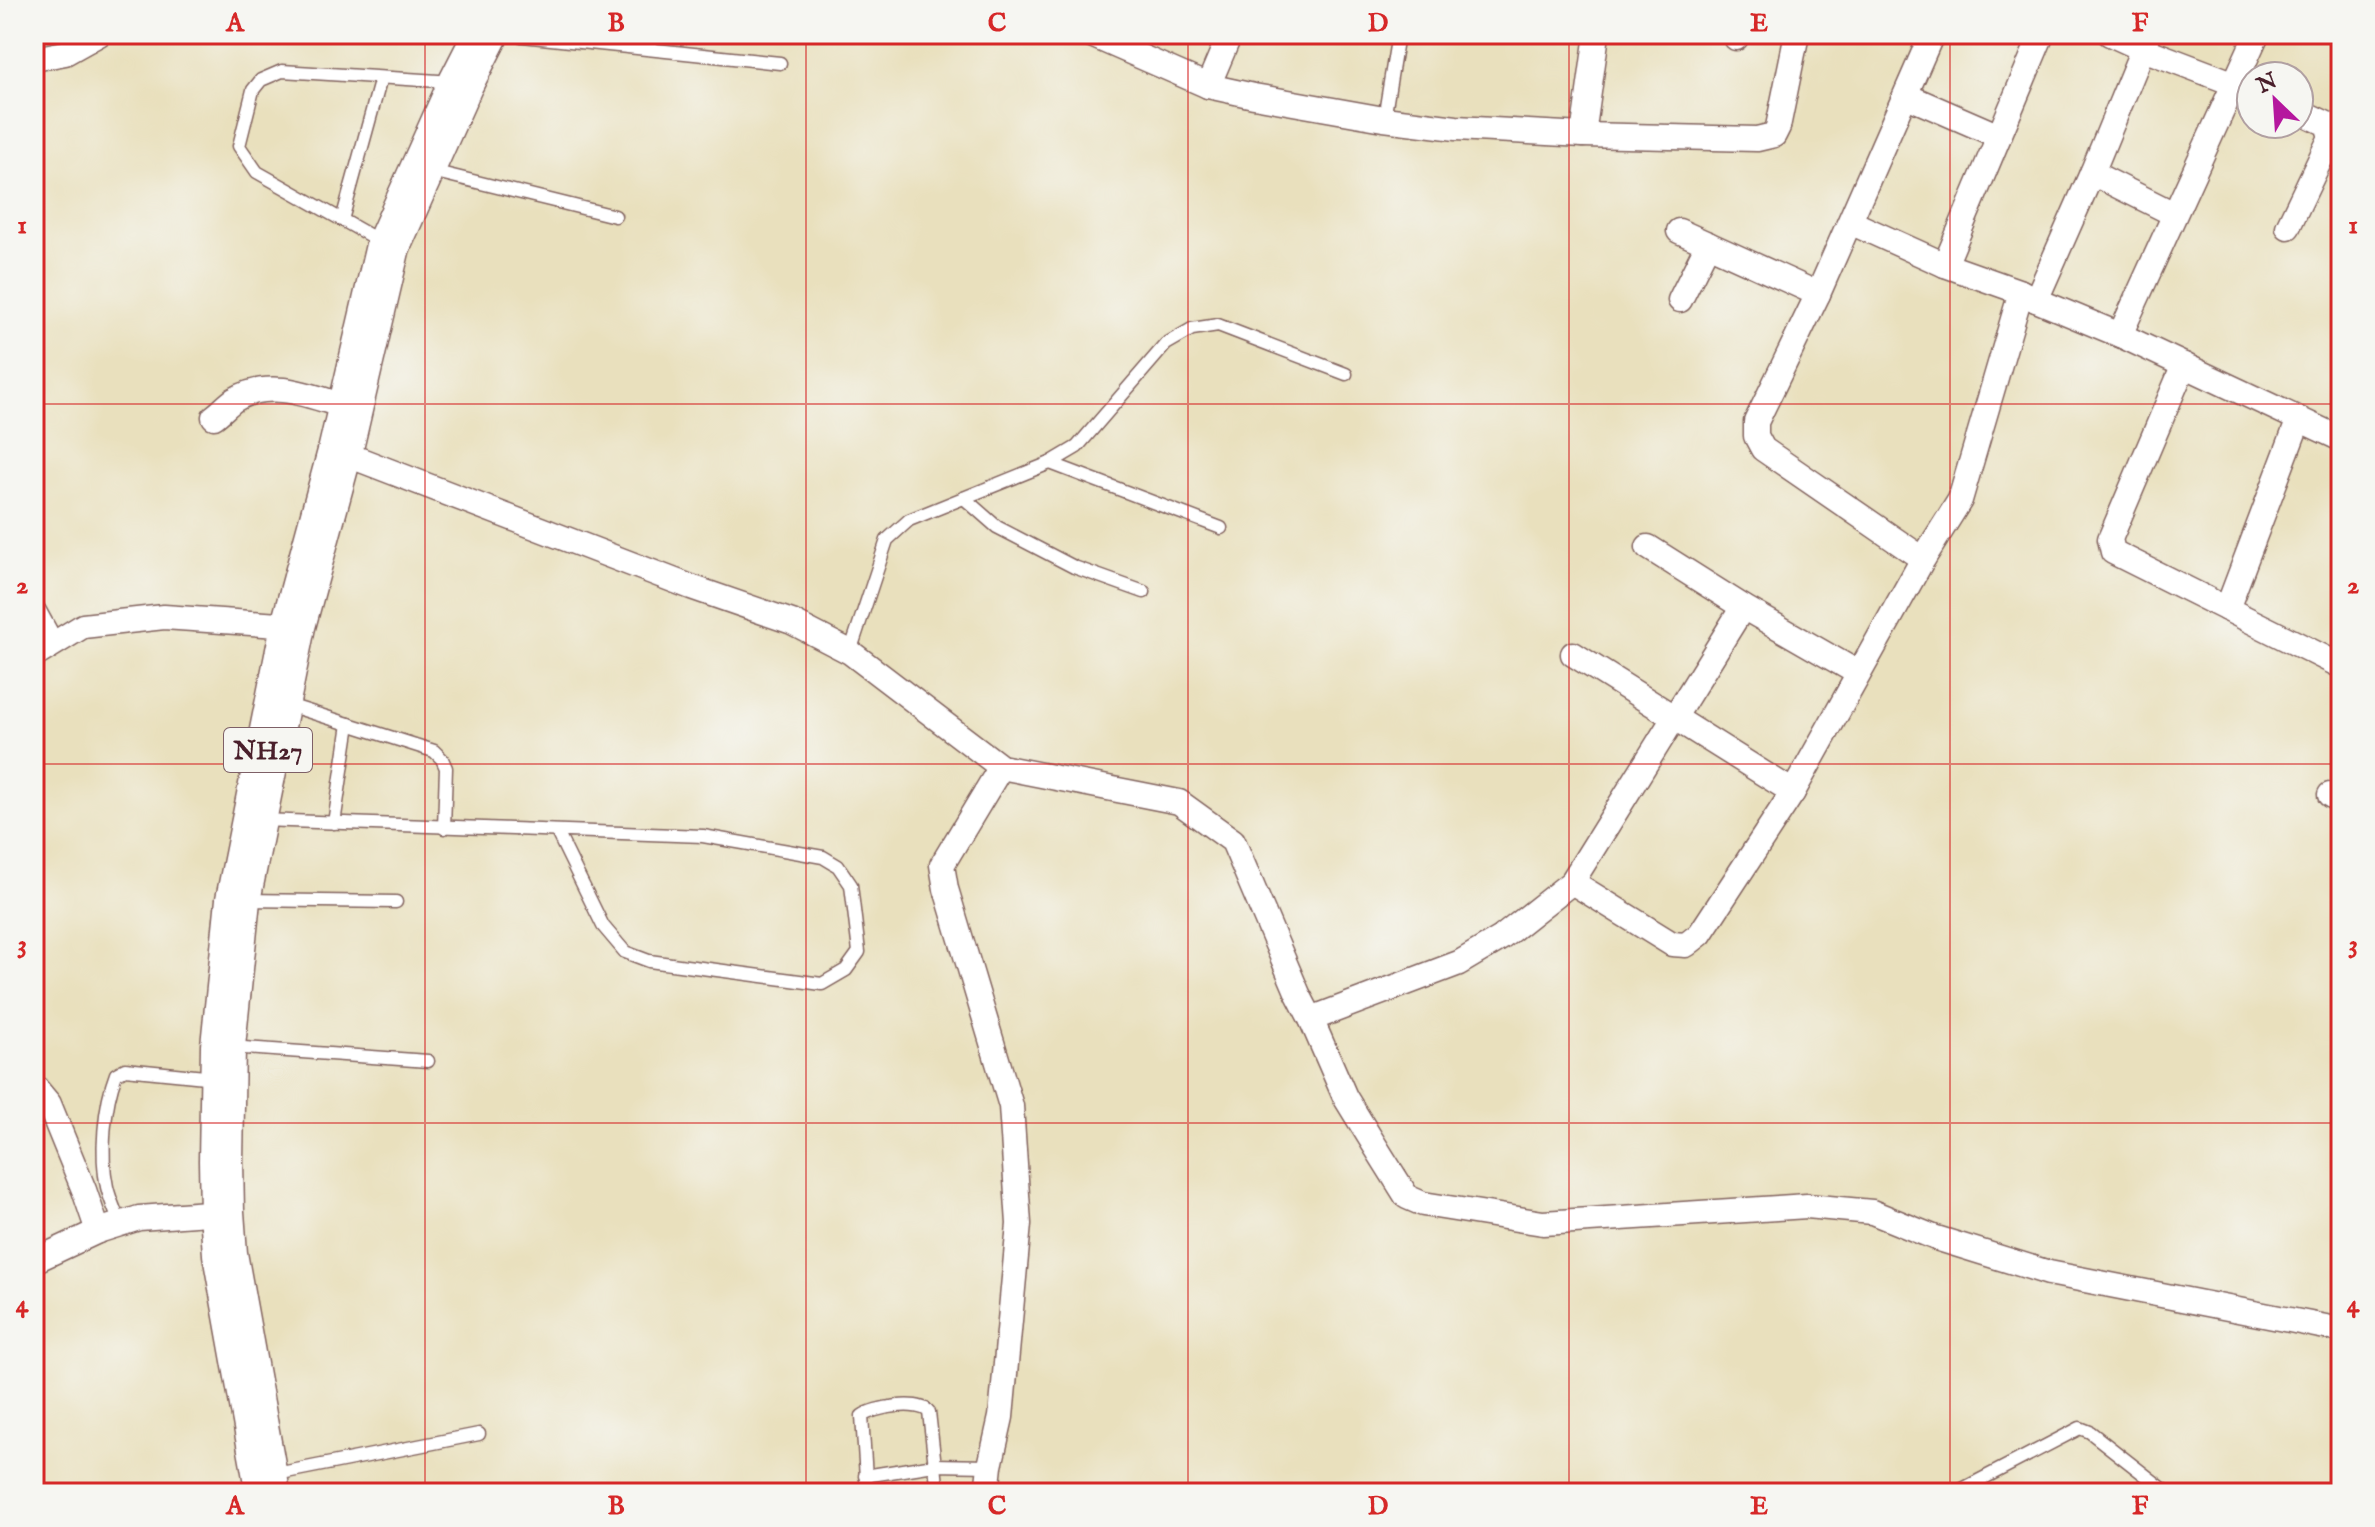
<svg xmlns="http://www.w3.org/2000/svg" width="2375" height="1527" font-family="'IM FELL English',serif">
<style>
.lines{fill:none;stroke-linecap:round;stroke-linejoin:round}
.lane-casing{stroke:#82635e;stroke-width:15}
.street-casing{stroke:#82635e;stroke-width:27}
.highway-casing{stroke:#82635e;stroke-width:47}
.lane{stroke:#fff;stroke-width:12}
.street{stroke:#fff;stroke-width:24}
.highway{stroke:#fff;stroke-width:44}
.grid{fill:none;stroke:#d62828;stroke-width:2;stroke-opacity:0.55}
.labels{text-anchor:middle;stroke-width:6;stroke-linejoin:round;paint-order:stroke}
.shield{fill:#f6f6f2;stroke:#7e6067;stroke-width:2}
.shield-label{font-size:26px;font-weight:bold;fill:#4a1f2b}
.neatline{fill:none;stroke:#d62828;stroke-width:3}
.grid-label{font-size:26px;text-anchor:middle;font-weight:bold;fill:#d62828}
</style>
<rect width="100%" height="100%" fill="#f6f6f2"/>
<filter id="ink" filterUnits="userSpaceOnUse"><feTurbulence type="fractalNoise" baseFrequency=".0125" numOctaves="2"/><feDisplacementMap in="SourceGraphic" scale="16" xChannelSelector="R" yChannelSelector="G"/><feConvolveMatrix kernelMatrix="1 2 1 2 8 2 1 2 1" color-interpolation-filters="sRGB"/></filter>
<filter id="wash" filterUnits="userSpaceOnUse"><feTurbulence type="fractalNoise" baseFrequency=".006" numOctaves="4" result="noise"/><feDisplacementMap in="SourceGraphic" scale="32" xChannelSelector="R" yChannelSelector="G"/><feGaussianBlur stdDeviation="1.8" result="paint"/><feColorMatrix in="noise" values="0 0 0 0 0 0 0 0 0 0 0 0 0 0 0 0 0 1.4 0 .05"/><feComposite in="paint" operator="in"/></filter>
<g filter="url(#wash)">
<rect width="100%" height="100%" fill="#e9e0bd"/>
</g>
<g filter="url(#ink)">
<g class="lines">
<g class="lane-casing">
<g id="lane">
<polyline points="503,34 780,63"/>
<polyline points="1384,119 1398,34"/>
<polyline points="432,171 615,216"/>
<polyline points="342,220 381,78"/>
<polyline points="383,243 257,172 239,146 253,90 261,80 282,71 454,82"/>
<polyline points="1050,463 1221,528"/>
<polyline points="964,498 997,527 1074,567 1144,592"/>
<polyline points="850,652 887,540 909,520 1050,463 1077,447 1166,344 1192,329 1218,325 1346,374"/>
<polyline points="285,704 434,751 442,759 446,768 444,828"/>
<polyline points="261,820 703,836 823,857 838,866 851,885 859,952 846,970 822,984 649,961 625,952 603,926 557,832"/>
<polyline points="334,823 349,724"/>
<polyline points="245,900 396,902"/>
<polyline points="230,1047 428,1061"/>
<path d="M120 1224C116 1212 110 1200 107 1187 100 1155 104 1105 116 1074L125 1069 215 1078"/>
<polyline points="271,1475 479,1434"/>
<polyline points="865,1476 934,1465 990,1466"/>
<path d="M867 1493 862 1416C874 1407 919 1400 929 1412L938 1493"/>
<polyline points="1955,1493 2080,1428 2090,1432 2168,1493"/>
</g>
</g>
<g class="street-casing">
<g id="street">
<polyline points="1089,34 1208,86 1254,96 1384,119 1456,128 1583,135 1757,139 1774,135 1778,127 1797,34"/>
<polyline points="2110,34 2143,49 2251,90"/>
<polyline points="1736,38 1736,34"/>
<polyline points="34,59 65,53 99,34"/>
<polyline points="1208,86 1230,34"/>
<polyline points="1907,96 1999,136"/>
<polyline points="1583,135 1597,34"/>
<polyline points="2092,173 2174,214"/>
<polyline points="1850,222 1945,265 2021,292 2036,300 2120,335 2341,439"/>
<polyline points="2288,227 2331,137 2327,124 2299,111"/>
<polyline points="1679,231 1818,294"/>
<polyline points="1945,265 2042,34"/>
<polyline points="1680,300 1708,244"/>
<polyline points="2036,300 2092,173 2149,34"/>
<polyline points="2120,335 2257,34"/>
<polyline points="2184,365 2110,539 2113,552 2341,666"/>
<path d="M214 417C221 412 227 405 234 400 271 377 313 397 350 408"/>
<polyline points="340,452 691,587 792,622 850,652 1001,767 1179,802 1233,841 1298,994 1311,1019 1459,963 1501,938 1572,882 1743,607"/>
<polyline points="1648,547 1743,607 1858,673"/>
<polyline points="1923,559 1763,449 1756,436 1756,422 1818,294 1932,34"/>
<polyline points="2227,609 2299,419"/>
<polyline points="34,612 51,643"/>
<polyline points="1573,654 1793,792"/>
<polyline points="34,656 83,626 164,617 293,626"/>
<polyline points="2330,795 2341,802"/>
<polyline points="1572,882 1672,944 1686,945 1700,934 1793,792 1923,559 1960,500 2021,292"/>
<polyline points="1311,1019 1345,1097 1380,1154 1407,1197 1423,1204 1543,1223 1807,1206 1872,1212 1936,1238 2049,1273 2341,1330"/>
<polyline points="34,1086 49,1104 84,1190 98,1231"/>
<polyline points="34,1261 98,1231 139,1218 222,1212"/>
<polyline points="987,1493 990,1466 1001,1417 1019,1224 1011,1106 946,889 942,865 1001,767"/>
</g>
</g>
<g class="highway-casing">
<polyline id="highway" points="268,1493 225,1254 222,1212 221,1161 223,1046 238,900 293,626 340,452 388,246 461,83 486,34"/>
</g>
<use href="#lane" class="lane"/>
<use href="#street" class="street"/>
<use href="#highway" class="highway"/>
</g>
</g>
<path class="grid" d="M425 34V1493M806 34V1493M1188 34V1493M1569 34V1493M1950 34V1493M34 404H2341M34 764H2341M34 1123H2341"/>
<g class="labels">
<rect class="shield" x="224" y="728" width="88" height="44" rx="6"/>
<g class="shield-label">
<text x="268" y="759">NH27</text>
</g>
</g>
<rect width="2375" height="1527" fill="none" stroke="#f6f6f2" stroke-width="88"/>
<g transform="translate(2275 100) rotate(335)"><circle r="38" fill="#f6f6f2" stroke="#b1a0a2" stroke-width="2"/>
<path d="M0-6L14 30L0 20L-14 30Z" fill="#b5179e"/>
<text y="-12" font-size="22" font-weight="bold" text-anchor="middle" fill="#4a1f2b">N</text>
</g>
<rect x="44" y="44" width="2287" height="1439" class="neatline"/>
<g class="grid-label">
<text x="235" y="31">A</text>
<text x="616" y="31">B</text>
<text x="997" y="31">C</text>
<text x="1378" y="31">D</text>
<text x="1759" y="31">E</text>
<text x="2140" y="31">F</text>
<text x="22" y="233">1</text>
<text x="2353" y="233">1</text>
<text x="22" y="593">2</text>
<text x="2353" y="593">2</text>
<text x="22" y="952">3</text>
<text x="2353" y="952">3</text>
<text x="22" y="1312">4</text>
<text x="2353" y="1312">4</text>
<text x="235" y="1514">A</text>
<text x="616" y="1514">B</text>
<text x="997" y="1514">C</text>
<text x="1378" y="1514">D</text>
<text x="1759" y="1514">E</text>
<text x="2140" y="1514">F</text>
</g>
</svg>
